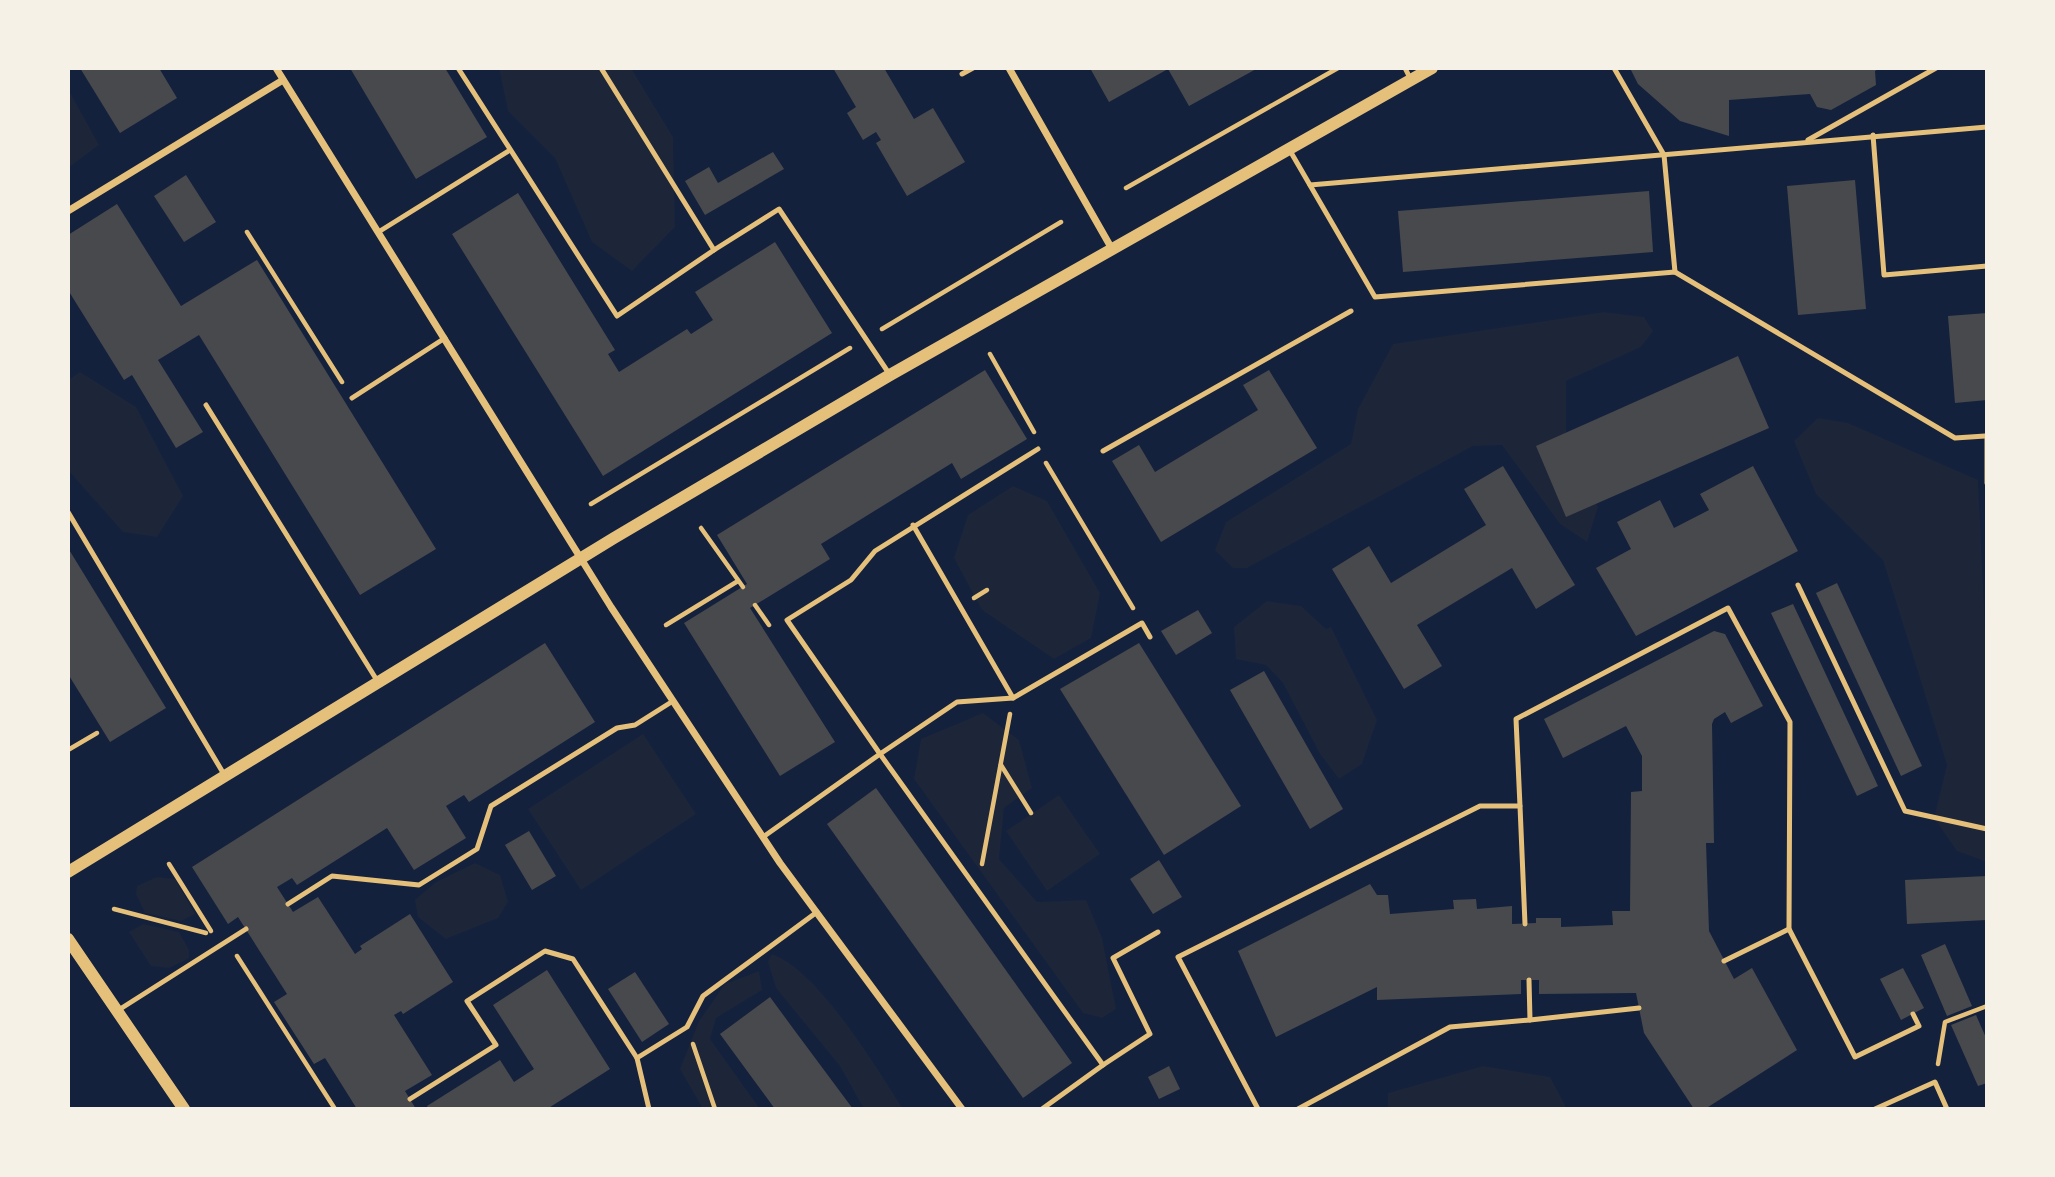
<svg xmlns="http://www.w3.org/2000/svg" width="2055" height="1177" font-family="'Noto Sans',sans-serif">
<style>
.green{fill:#1d2539}
.building{fill:#48494c}
.lines{fill:none;stroke-linecap:round;stroke-linejoin:round}
.path{stroke:#e5c07b;stroke-width:4.5}
.service{stroke:#e5c07b;stroke-width:5}
.minor{stroke:#e5c07b;stroke-width:7}
.tertiary{stroke:#e5c07b;stroke-width:12}
</style>
<rect width="100%" height="100%" fill="#14213d"/>
<g class="green">
<polygon points="499,68 631,68 673,137 675,227 632,271 592,242 555,158 508,111"/>
<polygon points="68,89 99,145 68,168"/>
<polygon points="1604,312 1644,317 1653,331 1641,347 1566,381 1566,432 1598,507 1587,542 1560,524 1502,445 1473,446 1247,568 1233,568 1215,550 1226,522 1351,444 1358,409 1393,344"/>
<polygon points="80,372 136,407 183,496 157,537 123,532 68,470 68,380"/>
<polygon points="1818,418 1848,423 1978,480 1987,672 1987,862 1957,851 1934,818 1947,765 1883,560 1816,494 1794,441"/>
<polygon points="1013,486 1047,501 1100,593 1091,638 1054,659 982,610 954,558 968,515"/>
<polygon points="1267,601 1301,606 1326,629 1331,627 1377,720 1362,764 1339,779 1320,754 1283,683 1266,665 1236,659 1234,627"/>
<polygon points="983,713 1019,740 1032,788 1004,808 999,859 1037,902 1086,900 1102,938 1116,1009 1102,1018 1083,1013 914,779 921,739"/>
<polygon points="643,734 696,814 581,890 528,809"/>
<polygon points="1059,795 1100,854 1047,891 1006,831"/>
<polygon points="475,863 500,875 508,902 498,918 446,939 418,917 415,900 436,882"/>
<polygon points="157,877 175,879 195,914 181,921 145,913 136,894 137,886"/>
<polygon points="143,924 179,932 189,950 189,958 169,968 151,966 129,932"/>
<path d="M772 954C818 970 876 1067 903 1109H864L840 1066 776 988 768 962Z"/>
<polygon points="759,971 762,990 716,1018 710,1039 760,1109 703,1109 680,1069 699,1021 725,984"/>
<polygon points="1483,1066 1550,1077 1567,1109 1388,1109 1388,1093"/>
</g>
<g class="building">
<polygon points="80,68 159,68 177,98 120,133"/>
<polygon points="350,68 445,68 487,137 416,179"/>
<polygon points="833,68 884,68 914,119 933,108 965,162 907,196 876,143 881,140 876,132 863,140 847,113 856,107"/>
<polygon points="1090,68 1258,68 1189,106 1168,69 1109,102"/>
<polygon points="1630,68 1880,68 1875,71 1876,85 1831,110 1817,107 1810,94 1729,100 1729,136 1680,121 1638,84"/>
<polygon points="773,152 784,169 705,215 685,181 709,167 718,183"/>
<polygon points="186,175 216,222 184,242 154,196"/>
<polygon points="1855,180 1866,309 1798,315 1787,186"/>
<polygon points="1649,191 1653,252 1403,272 1398,211"/>
<polygon points="518,193 615,350 608,354 619,372 687,329 691,334 713,320 695,292 775,242 832,333 603,476 452,234"/>
<polygon points="117,204 181,306 257,260 436,549 360,595 199,335 158,360 203,432 176,448 132,375 124,380 68,290 68,235"/>
<polygon points="1987,313 1987,400 1955,403 1948,316"/>
<polygon points="1738,356 1769,428 1566,517 1536,446"/>
<polygon points="985,370 1027,439 961,479 952,463 821,544 830,559 750,608 835,742 780,776 684,623 747,584 717,535"/>
<polygon points="1269,370 1317,448 1161,542 1112,461 1139,445 1155,472 1258,410 1243,385"/>
<polygon points="1503,466 1575,585 1536,609 1512,568 1417,625 1442,666 1404,689 1332,569 1369,546 1391,583 1486,525 1464,489"/>
<polygon points="1753,466 1798,551 1636,636 1596,568 1631,549 1617,522 1660,500 1674,528 1709,510 1700,494"/>
<polygon points="68,548 166,708 110,742 68,674"/>
<polygon points="1837,583 1922,766 1901,776 1816,593"/>
<polygon points="1793,604 1878,786 1857,796 1771,613"/>
<polygon points="1198,610 1212,633 1176,655 1161,631"/>
<polygon points="1714,631 1725,634 1763,706 1731,723 1725,712 1714,719 1712,724 1714,843 1706,843 1709,931 1734,979 1752,968 1797,1050 1705,1109 1694,1109 1644,1033 1636,993 1539,994 1539,980 1521,980 1521,994 1377,1000 1377,987 1276,1037 1238,951 1370,884 1377,895 1388,895 1390,914 1454,909 1453,900 1476,899 1477,909 1512,906 1512,924 1536,923 1536,918 1561,918 1561,927 1613,925 1612,911 1630,911 1631,792 1642,791 1642,756 1626,726 1563,758 1544,719"/>
<polygon points="545,643 595,722 469,802 464,795 446,806 466,838 414,870 387,828 297,885 292,878 277,887 293,912 318,897 355,954 362,949 360,946 410,914 453,982 403,1014 401,1011 394,1015 432,1075 405,1091 416,1109 357,1109 325,1058 314,1064 274,1002 287,994 238,917 228,924 192,867"/>
<polygon points="1139,643 1241,806 1164,855 1060,689"/>
<polygon points="1264,671 1343,809 1310,829 1230,690"/>
<polygon points="876,788 1072,1063 1023,1098 827,824"/>
<polygon points="529,831 556,876 532,890 505,845"/>
<polygon points="1159,860 1182,897 1153,914 1130,879"/>
<polygon points="1987,876 1987,920 1907,924 1905,880"/>
<polygon points="1945,944 1972,1006 1947,1016 1921,955"/>
<polygon points="1903,968 1924,1008 1901,1020 1880,979"/>
<polygon points="547,970 610,1069 547,1109 429,1109 427,1106 500,1060 514,1082 534,1069 493,1005"/>
<polygon points="635,972 669,1024 642,1042 608,989"/>
<polygon points="770,997 795,1031 853,1109 775,1109 720,1034"/>
<polygon points="1976,1015 1987,1040 1987,1083 1978,1086 1951,1025"/>
<polygon points="1169,1066 1180,1089 1159,1099 1148,1077"/>
</g>
<g class="lines">
<g class="path">
<polyline points="1126,188 1338,68"/>
<polyline points="247,232 342,382"/>
<polyline points="882,329 1061,222"/>
<polyline points="990,354 1034,432"/>
<polyline points="1046,463 1133,608"/>
<polyline points="591,504 850,348"/>
<polyline points="701,528 743,587"/>
<polyline points="974,598 987,590"/>
<polyline points="755,605 769,625"/>
<polyline points="666,625 738,581"/>
<polyline points="68,750 97,733"/>
<polyline points="1001,765 1031,813"/>
<polyline points="169,864 211,931"/>
<polyline points="982,864 1010,714"/>
<polyline points="114,909 206,933"/>
<polyline points="237,956 335,1109"/>
<polyline points="693,1044 715,1109"/>
<polyline points="1938,1064 1945,1022 1987,1006"/>
</g>
<g class="service">
<polyline points="458,68 617,316 714,250"/>
<polyline points="601,68 714,250 779,209 890,375"/>
<polyline points="1405,68 1411,80"/>
<polyline points="1614,68 1664,155 1675,272"/>
<polyline points="962,74 973,68"/>
<polyline points="1873,135 1884,275 1987,266"/>
<polyline points="1808,140 1936,68"/>
<polyline points="1289,149 1375,297 1675,272 1955,438 1985,436"/>
<polyline points="1310,185 1987,127"/>
<polyline points="380,231 510,150"/>
<polyline points="352,398 445,338"/>
<polyline points="206,405 378,682"/>
<polyline points="1987,436 1987,483"/>
<polyline points="1038,449 875,551 851,580 787,620 880,754 957,702 1013,698 1142,623 1150,637"/>
<polyline points="1103,451 1351,311"/>
<polyline points="68,512 225,776"/>
<polyline points="913,525 1013,698"/>
<polyline points="1798,585 1905,811 1987,829"/>
<polyline points="1520,806 1516,719 1728,608 1790,722 1789,929 1855,1057 1919,1026 1913,1014"/>
<polyline points="763,837 880,754 1103,1065 1042,1109"/>
<polyline points="288,904 332,876 419,885 477,849 491,806 617,728 635,725 673,701"/>
<polyline points="1724,961 1789,929"/>
<polyline points="117,1011 246,929"/>
<polyline points="1530,1020 1639,1008"/>
<polyline points="637,1058 687,1027 703,996 817,912"/>
<polyline points="1103,1065 1150,1034 1113,958 1158,932"/>
<polyline points="410,1099 496,1045 467,1001 545,951 573,959 637,1058 649,1109"/>
<polyline points="1258,1109 1178,957 1480,806 1520,806 1525,924"/>
<polyline points="1298,1109 1450,1027 1530,1020 1529,980"/>
<polyline points="1875,1109 1935,1082 1947,1109"/>
</g>
<g class="minor">
<polyline points="276,68 611,607 780,863 962,1109"/>
<polyline points="1009,68 1112,249"/>
<polyline points="68,211 283,80"/>
</g>
<g class="tertiary">
<polyline points="68,872 614,538 890,375 1432,68"/>
<polyline points="68,939 184,1109"/>
</g>
</g>
<rect width="2055" height="1177" fill="none" stroke="#f6f1e7" stroke-width="140"/>
</svg>
